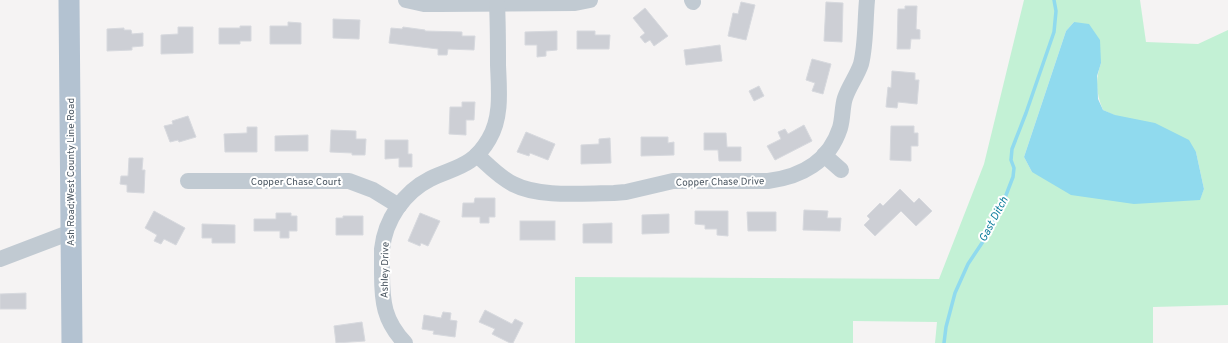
<svg xmlns="http://www.w3.org/2000/svg" width="1228" height="343" font-family="Overpass,sans-serif">
<style>
.green{fill:#c3f1d5;fill-rule:evenodd}
.water{fill:#90daee}
.lines{fill:none;stroke-linecap:round;stroke-linejoin:round}
.stream{stroke:#90daee;stroke-width:3.5}
.building{fill:#cdcfd5;stroke:#d7d9de}
.minor{stroke:#c1cad2;stroke-width:16}
.major{stroke:#b3c2d1;stroke-width:21}
.labels{text-anchor:middle;stroke-width:4;stroke-linejoin:round;paint-order:stroke}
.street-label{font-size:10px;fill:#4a5661;stroke:#fff}
.water-label{font-size:11px;font-style:italic;fill:#0c7c9b;stroke:#fff}
</style>
<rect width="100%" height="100%" fill="#f5f3f3"/>
<path class="green" d="M1024 0H1140L1146 42 1198 44 1228 30V305L1153 307V343H935L937 322 853 321V343H575V277L939 279 984 164ZM1074 22 1101 63C1095 80 1096 93 1103 110L1196 152 1204 189 1200 199 1032 172 1024 157 1066 31Z"/>
<polygon class="water" points="1074,22 1089,24 1100,40 1101,63 1097,76 1098,99 1103,110 1115,115 1155,123 1189,140 1196,152 1204,189 1200,200 1134,204 1071,195 1032,172 1024,157 1066,31"/>
<g class="lines">
<polyline class="stream" points="944,343 946,327 955,293 968,264 986,237 1001,208 1013,177 1014,168 1011,160 1012,149 1026,113 1054,32 1056,11 1054,0"/>
</g>
<g class="building">
<polygon points="741,2 755,5 746,40 728,36 733,13 738,14"/>
<polygon points="826,2 843,3 842,42 824,41"/>
<polygon points="905,6 917,6 916,29 920,30 920,39 911,39 910,49 897,49 898,9 905,9"/>
<polygon points="645,8 668,36 654,46 650,40 645,43 640,37 645,33 633,18"/>
<polygon points="333,19 360,20 359,39 333,38"/>
<polygon points="288,22 301,23 301,44 270,44 270,26 288,26"/>
<polygon points="240,26 251,26 251,41 240,41 240,44 219,44 219,28 240,28"/>
<polygon points="178,27 193,27 193,53 161,54 161,35 178,34"/>
<polygon points="403,27 425,30 425,31 462,32 462,36 475,36 474,50 448,49 447,55 438,55 438,49 389,43 391,28 402,29"/>
<polygon points="124,28 124,30 131,30 132,34 143,33 143,46 132,47 132,50 107,51 107,29"/>
<polygon points="557,31 557,50 546,51 546,56 537,57 537,45 525,45 525,32"/>
<polygon points="577,31 595,31 595,35 610,35 609,49 577,49"/>
<polygon points="720,45 722,61 686,65 684,50"/>
<polygon points="812,59 831,64 823,94 812,91 815,83 806,80"/>
<polygon points="892,71 915,73 915,80 919,80 917,104 898,102 897,108 886,107 888,87 891,88"/>
<polygon points="759,86 764,96 754,101 749,91"/>
<polygon points="462,102 475,102 474,120 466,120 466,135 449,134 450,107 462,107"/>
<polygon points="188,116 196,137 179,142 178,140 170,142 164,126 173,124 172,121"/>
<polygon points="804,125 812,141 775,160 767,146 781,139 778,132 785,129 788,134"/>
<polygon points="891,126 914,126 914,133 918,133 918,146 911,146 911,161 890,160"/>
<polygon points="247,127 257,127 257,152 225,152 224,134 247,133"/>
<polygon points="331,130 356,131 356,139 366,139 365,155 352,155 352,153 330,152"/>
<polygon points="526,132 555,144 548,160 530,153 529,156 517,152"/>
<polygon points="704,133 726,133 727,147 741,147 741,161 719,161 718,150 704,150"/>
<polygon points="308,135 308,151 275,151 275,136"/>
<polygon points="641,137 668,137 668,143 674,142 674,155 641,156"/>
<polygon points="610,138 611,163 581,164 581,145 599,144 599,139"/>
<polygon points="385,140 408,140 408,154 412,154 412,167 399,167 399,158 385,159"/>
<polygon points="129,158 143,158 142,170 145,170 144,193 127,192 127,185 120,184 121,176 128,176"/>
<polygon points="900,189 914,203 919,198 932,211 916,226 901,211 875,236 864,225 870,219 867,216 880,203 883,206"/>
<polygon points="475,198 495,198 495,217 489,217 489,223 480,223 480,217 462,217 463,203 474,203"/>
<polygon points="804,210 828,211 827,218 841,218 840,231 803,230"/>
<polygon points="154,211 185,228 176,245 164,239 161,244 154,241 157,235 145,228"/>
<polygon points="695,211 728,211 728,236 717,235 717,229 705,229 705,225 695,224"/>
<polygon points="747,212 776,212 776,231 748,231"/>
<polygon points="276,213 291,213 291,216 297,216 297,231 289,231 289,238 280,238 280,231 254,231 254,219 276,219"/>
<polygon points="420,213 440,221 428,246 421,243 420,246 408,241"/>
<polygon points="669,214 669,233 642,234 642,215"/>
<polygon points="343,216 363,216 363,235 336,235 336,218 343,218"/>
<rect x="520" y="221" width="35" height="19"/>
<polygon points="612,223 612,243 583,243 583,224"/>
<polygon points="202,224 235,225 235,243 212,243 212,238 202,238"/>
<polygon points="26,293 26,309 0,309 0,294"/>
<polygon points="485,310 512,324 515,319 523,323 513,343 510,343 492,334 495,329 479,322"/>
<polygon points="443,312 451,313 450,320 457,321 455,337 433,334 434,331 422,329 424,315 441,318"/>
<polygon points="362,322 365,341 336,343 334,326"/>
</g>
<g class="lines">
<g class="minor">
<polyline points="406,0 424,4 439,4 575,3 590,0"/>
<polyline points="692,0 693,2"/>
<path d="M477 155C488 165 499 177 513 184 540 198 584 193 614 193L626 192 673 181H768C801 177 829 162 840 128 843 118 842 107 845 98 849 86 857 76 861 64 866 44 865 21 867 0"/>
<polyline points="824,155 841,170"/>
<polyline points="188,181 349,181 373,190 399,206"/>
<polyline points="0,259 71,232"/>
<path d="M405 343C384 321 382 302 382 273 382 265 382 257 382 249 385 220 404 192 430 179 455 167 473 167 489 139 502 117 499 90 498 65 498 45 498 24 497 4"/>
</g>
<polyline class="major" points="69,0 72,343"/>
</g>
<g class="labels">
<g class="street-label">
<text transform="translate(70 172) rotate(-90)" y="4">Ash Road;West County Line Road</text>
<text x="296" y="185">Copper Chase Court</text>
<text transform="translate(720 181) rotate(-1)" y="4">Copper Chase Drive</text>
<text transform="translate(384 270) rotate(-89)" y="4">Ashley Drive</text>
</g>
<g class="water-label">
<text transform="translate(993 219) rotate(-62)" y="4">Gast Ditch</text>
</g>
</g>
</svg>
